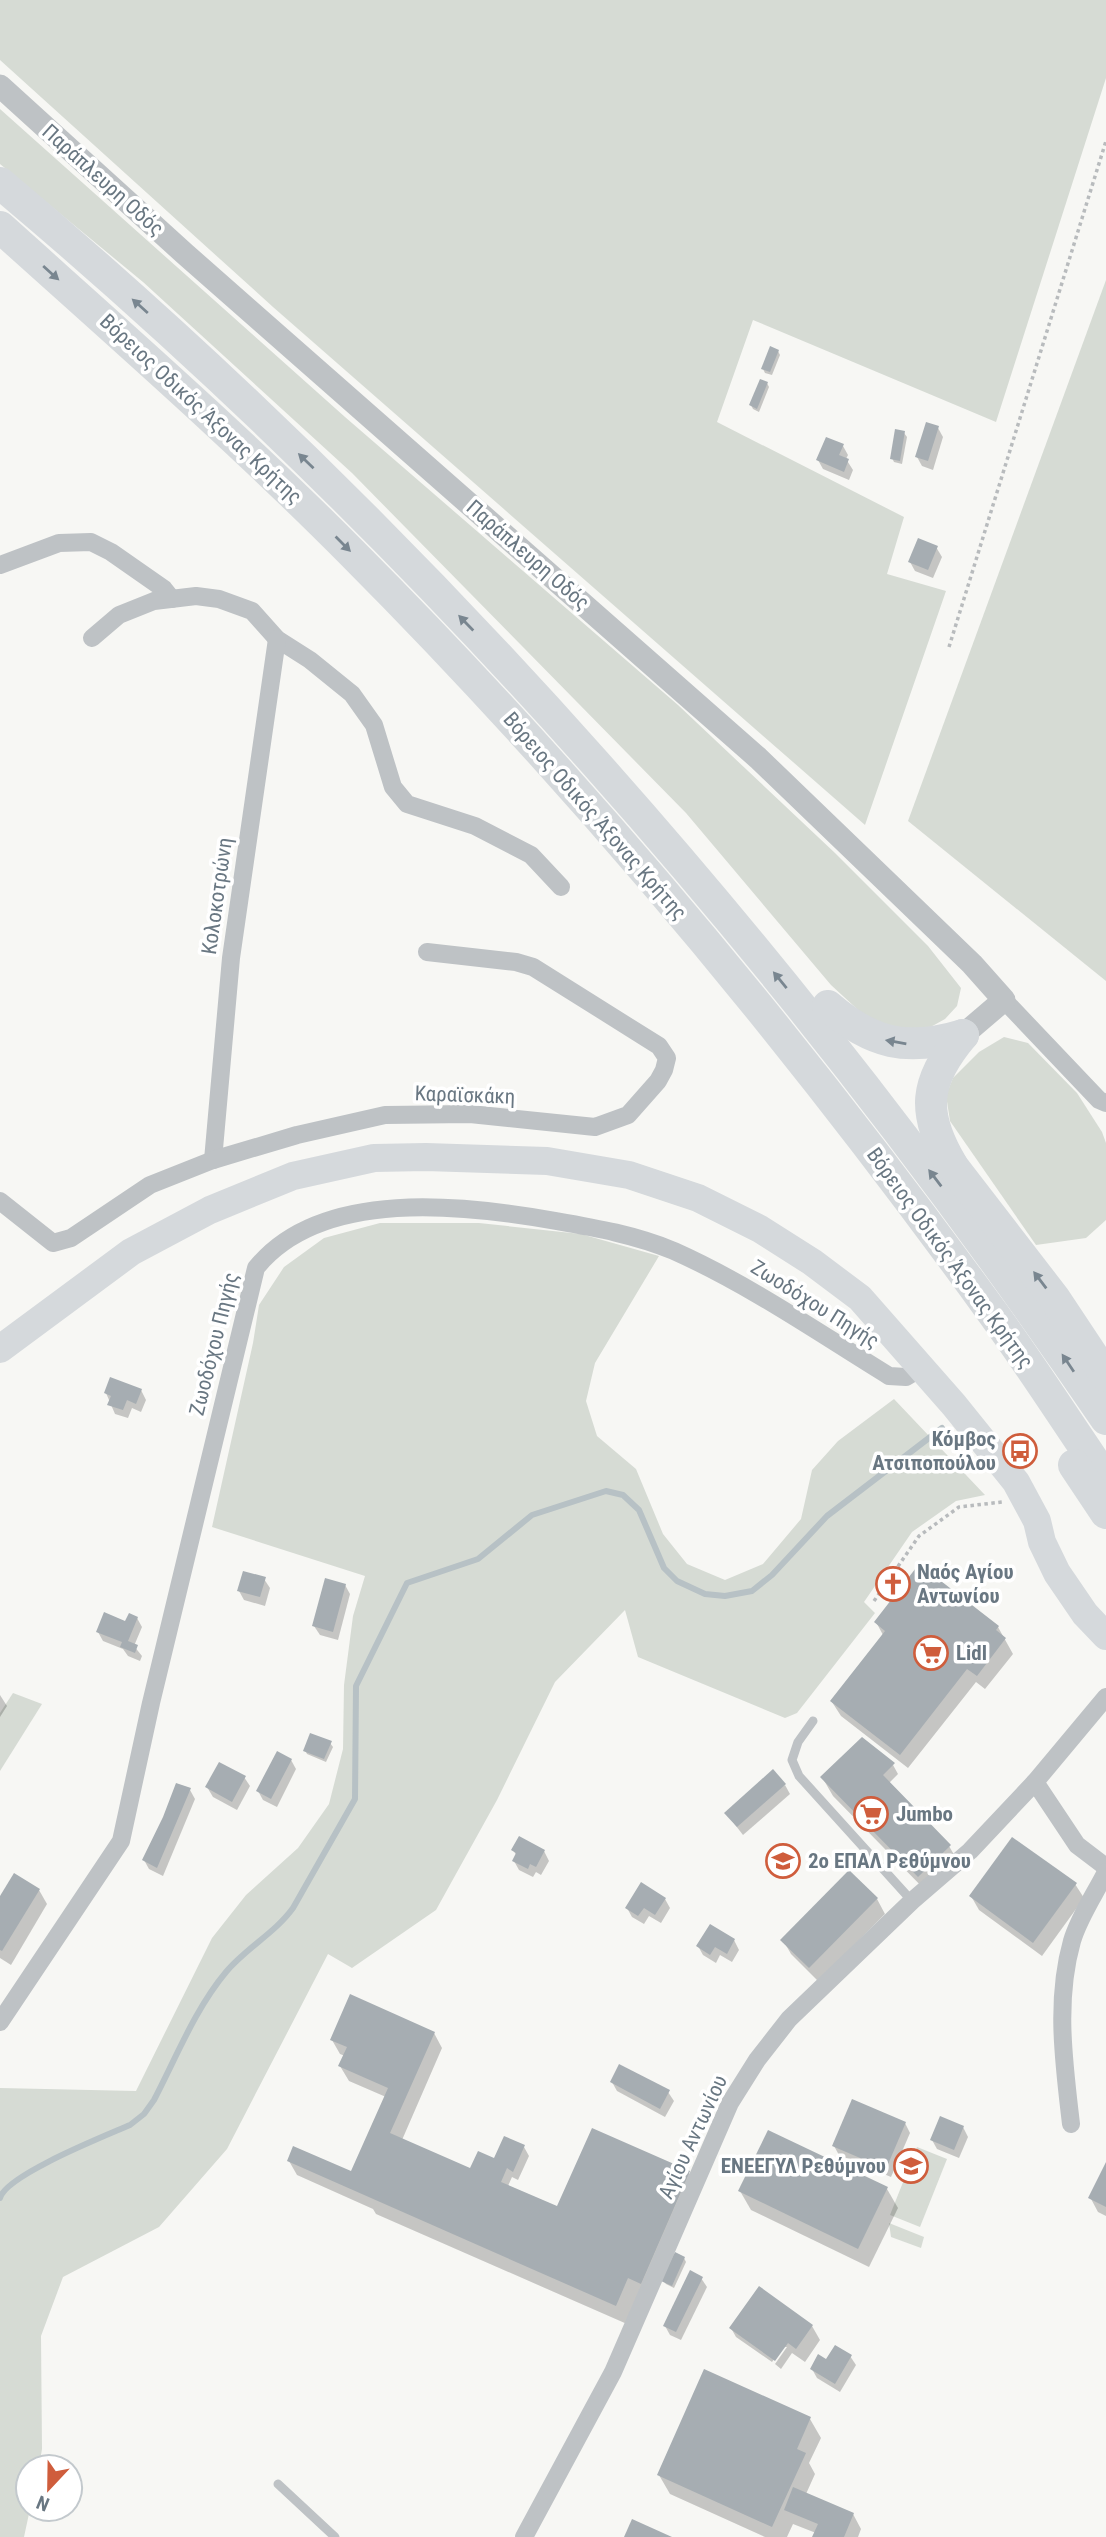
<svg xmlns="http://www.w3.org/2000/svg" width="1106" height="2537" font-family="'Roboto Condensed',sans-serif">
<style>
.green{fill:#d6dbd4}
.shadow{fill:#0003}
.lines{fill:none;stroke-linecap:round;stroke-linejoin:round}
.stream{stroke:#b7c1c5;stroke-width:6}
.building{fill:#a6adb2}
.path{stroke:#b8bbbd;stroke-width:3.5;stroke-dasharray:3.5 3.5;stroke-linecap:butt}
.service{stroke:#bec2c5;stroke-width:9}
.minor{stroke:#bec2c5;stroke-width:18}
.tertiary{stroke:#bec2c5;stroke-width:23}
.primary{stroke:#d5d9dc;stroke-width:28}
.motorway{stroke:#d5d9dc;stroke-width:32}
.oneway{fill:#798690}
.labels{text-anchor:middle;stroke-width:7;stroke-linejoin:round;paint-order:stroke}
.street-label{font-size:21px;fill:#697782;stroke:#fff}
.poi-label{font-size:21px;font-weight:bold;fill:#697782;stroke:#fff;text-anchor:start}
</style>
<rect width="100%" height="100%" fill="#f7f7f4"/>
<g class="green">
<polygon points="0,0 1106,0 1106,78 996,422 753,320 717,422 904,517 887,574 946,591 865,825 273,307 0,60"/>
<polygon points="0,109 345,417 678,705 835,853 928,946 961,988 957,1006 945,1019 927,1029 907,1031 869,1020 831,985 686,813 352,473 143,282 0,164"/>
<polygon points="1106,280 1106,981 908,821"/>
<polygon points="1004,1037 1028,1043 1077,1093 1102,1132 1106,1143 1106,1220 1086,1238 1036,1245 950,1121 946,1095 953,1078 979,1052"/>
<polygon points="380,1223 479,1223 581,1234 659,1256 595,1363 586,1401 597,1436 636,1469 663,1534 687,1564 725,1580 763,1564 801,1519 812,1470 838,1441 894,1399 985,1495 956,1501 912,1532 864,1602 875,1613 797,1713 785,1718 638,1657 625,1610 555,1682 497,1800 436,1910 352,1968 328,1954 227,2149 159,2227 63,2277 41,2336 42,2449 39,2467 28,2467 30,2509 24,2537 0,2537 0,2088 136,2091 212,1938 246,1895 298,1848 329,1804 343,1749 344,1685 353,1616 365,1576 212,1527 253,1343 259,1305 284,1267 324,1238"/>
<polygon points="13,1693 42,1704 0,1771 0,1713"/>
<polygon points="917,2147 947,2159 920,2227 890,2215"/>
<polygon points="889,2223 924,2237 921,2248 891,2237"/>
</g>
<g class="shadow">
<polygon points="778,351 780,355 772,375 765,373 763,369"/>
<polygon points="767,383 769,387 759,412 753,409 751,405"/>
<polygon points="938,428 943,437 933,470 922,466 917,457"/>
<polygon points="904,433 907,437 902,464 894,462 892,458"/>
<polygon points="843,446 848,455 846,459 853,470 849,480 823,469 818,460"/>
<polygon points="936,547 942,557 933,578 915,571 910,562"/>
<polygon points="141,1390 146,1400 141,1412 132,1408 128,1418 115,1414 106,1393"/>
<polygon points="264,1579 270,1588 265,1606 244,1600 239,1591"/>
<polygon points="345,1585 350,1594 338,1640 320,1635 314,1626"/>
<polygon points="137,1618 142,1627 134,1646 142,1656 140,1661 128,1656 123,1649 103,1641 98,1632"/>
<polygon points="876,1622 998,1627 1013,1654 985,1689 976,1682 908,1768 841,1716 832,1702 883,1635"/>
<polygon points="0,1695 7,1706 0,1717"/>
<polygon points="330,1743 333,1747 326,1762 307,1754 305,1750"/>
<polygon points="291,1760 296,1769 277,1807 263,1800 258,1791"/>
<polygon points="893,1765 898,1774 888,1784 949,1846 960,1865 930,1895 833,1796 822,1777"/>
<polygon points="244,1777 250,1786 237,1810 213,1797 207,1787"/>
<polygon points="785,1785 790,1794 743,1835 726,1813"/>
<polygon points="190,1790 195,1799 163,1876 149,1869 144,1860"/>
<polygon points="513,1850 544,1851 549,1861 541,1875 536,1872 533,1877 519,1870 514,1861 517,1856"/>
<polygon points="849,1872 877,1899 885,1914 818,1981 791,1954 783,1940"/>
<polygon points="1075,1884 1084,1898 1042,1956 979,1910 971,1896"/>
<polygon points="39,1890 47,1904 11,1965 0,1958 0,1900"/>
<polygon points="665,1899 670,1908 661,1923 649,1916 644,1924 632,1917 627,1908"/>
<polygon points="734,1940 739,1950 732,1962 720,1955 716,1963 703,1955 698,1946"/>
<polygon points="434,2033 442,2048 402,2140 474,2172 524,2147 529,2156 518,2180 512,2177 508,2186 558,2209 689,2173 700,2192 673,2253 684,2258 686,2262 674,2288 666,2284 662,2279 627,2324 376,2214 373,2209 297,2175 289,2161 352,2173 386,2097 349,2081 340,2066 345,2056 340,2054 332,2040"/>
<polygon points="612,2082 668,2092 674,2101 665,2117 617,2091"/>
<polygon points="905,2123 910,2133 891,2177 839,2155 834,2146"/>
<polygon points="963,2127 968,2137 959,2158 937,2149 932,2140"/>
<polygon points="1106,2165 1106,2216 1098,2212 1090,2197"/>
<polygon points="887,2189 898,2208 869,2267 751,2210 740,2191"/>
<polygon points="701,2278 707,2287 681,2340 670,2335 665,2326"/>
<polygon points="812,2326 820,2340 805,2362 792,2353 781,2369 775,2364 787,2347 783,2347 772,2362 736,2337 731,2328"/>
<polygon points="850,2356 856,2365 840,2392 817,2378 812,2369 827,2361"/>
<polygon points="810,2419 821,2438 809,2463 815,2474 806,2494 853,2514 861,2529 858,2537 814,2537 816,2533 793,2524 787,2537 765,2537 670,2494 659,2475"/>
</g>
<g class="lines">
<path class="stream" d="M0 2198C6 2175 105 2136 130 2125L144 2114 154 2100C176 2058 195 2009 226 1972 246 1948 275 1933 293 1908L355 1799 356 1686 407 1583 478 1559 532 1515 606 1491 623 1495 639 1510 664 1568 677 1581 705 1594 725 1596 752 1591 772 1575 827 1516 942 1428"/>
</g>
<g class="building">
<polygon points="770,346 779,350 770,372 761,369"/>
<polygon points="760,379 768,382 757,409 749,405"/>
<polygon points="926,422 939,426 928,461 915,457"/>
<polygon points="895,429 905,431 900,461 890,459"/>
<polygon points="826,437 844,444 839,455 849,459 844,472 816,460"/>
<polygon points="918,538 938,546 928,570 908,562"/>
<polygon points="110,1377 142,1389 136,1404 127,1400 123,1410 107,1405 111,1396 104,1393"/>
<polygon points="919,1564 999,1626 996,1630 1006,1638 977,1676 967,1669 900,1755 830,1701 885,1631 874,1622"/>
<polygon points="243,1571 266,1577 260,1597 237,1591"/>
<polygon points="325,1578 346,1584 333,1632 312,1626"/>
<polygon points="104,1612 125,1621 129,1613 138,1617 128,1641 138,1645 135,1653 120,1647 122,1642 96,1632"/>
<polygon points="310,1733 332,1741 324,1759 303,1751"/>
<polygon points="862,1737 895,1763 883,1775 951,1845 918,1877 820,1777"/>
<polygon points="277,1751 292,1759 271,1799 256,1791"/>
<polygon points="219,1762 246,1776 232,1802 205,1787"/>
<polygon points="773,1769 786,1784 737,1827 724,1813"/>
<polygon points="176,1783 191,1788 157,1868 142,1860 163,1817"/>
<polygon points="519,1836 545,1850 536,1867 530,1864 528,1869 512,1861 516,1853 511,1850"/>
<polygon points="1012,1837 1077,1883 1033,1943 969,1896"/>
<polygon points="849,1870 878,1898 809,1968 780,1940"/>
<polygon points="14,1873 40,1889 2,1951 0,1950 0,1896"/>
<polygon points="641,1882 666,1898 655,1915 644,1908 638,1916 625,1908"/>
<polygon points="710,1924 735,1939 727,1954 715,1947 710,1955 696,1946"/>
<polygon points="350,1994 435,2032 390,2133 470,2168 478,2151 494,2158 504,2136 525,2145 513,2172 507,2168 501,2182 557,2206 592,2128 690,2171 641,2284 628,2278 616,2306 287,2161 293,2146 351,2171 388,2088 338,2066 347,2047 330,2040"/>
<polygon points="619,2064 670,2090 660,2109 610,2082"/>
<polygon points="852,2099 906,2122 886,2169 832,2146"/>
<polygon points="940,2116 964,2126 954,2150 930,2140"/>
<polygon points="768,2130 888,2187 858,2249 738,2191"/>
<polygon points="1106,2162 1106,2207 1088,2198"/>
<polygon points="675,2252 685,2257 672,2286 661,2281"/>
<polygon points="690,2270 703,2277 676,2332 663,2326"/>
<polygon points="759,2286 813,2325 796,2349 788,2343 775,2361 729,2328"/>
<polygon points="835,2345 852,2355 835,2384 810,2369 818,2354 826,2359"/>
<polygon points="704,2369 811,2417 797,2449 806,2453 772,2527 657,2475"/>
<polygon points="793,2487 854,2513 844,2537 812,2537 818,2524 784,2510"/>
<polygon points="632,2519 672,2537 624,2537"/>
</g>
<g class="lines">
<g class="path">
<polyline points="949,647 1106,141"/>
<polyline points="874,1601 919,1536 959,1507 1002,1502"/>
</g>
<g class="service">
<polyline points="813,1721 798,1742 792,1760 799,1776 912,1901"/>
<polyline points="278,2484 335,2537"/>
</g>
<g class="minor">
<polyline points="0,565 59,543 91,542 111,552 164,589 172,599"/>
<polyline points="92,638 119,615 154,601 196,596 219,599 252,611 277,639 310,660 352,694 374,725 393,787 407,804 475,826 531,855 561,887"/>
<polyline points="1004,1000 1099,1100 1106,1103"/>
<polyline points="213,1160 231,958 277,639"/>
<polyline points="0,1201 53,1243 71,1238 150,1185 213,1160 297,1135 385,1115 470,1114 595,1127 628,1115 658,1081 664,1070 667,1058 659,1046 533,967 516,962 427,952"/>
<polyline points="1035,1782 1077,1845 1106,1867"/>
<path d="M0 2022 121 1841 151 1703 256 1268C321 1187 466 1205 556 1221 596 1228 636 1235 674 1251 750 1285 819 1333 889 1376L906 1377 921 1368"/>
<path d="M1071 2124C1064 2063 1055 2001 1072 1941 1079 1917 1095 1894 1106 1872"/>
<polyline points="524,2537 613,2372 730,2103 757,2060 789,2019 912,1901 970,1851 1035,1782 1106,1697"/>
</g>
<polyline class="tertiary" points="0,86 185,254 758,758 972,964 1004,1000 963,1035"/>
<polyline class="primary" points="0,1349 131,1252 210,1210 293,1176 374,1158 426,1157 547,1161 629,1175 698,1198 760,1229 812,1262 860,1298 954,1405 1016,1482 1037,1521 1042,1542 1057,1573 1085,1614 1106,1636"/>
<g class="motorway">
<path d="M0 183C425 540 794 961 1106 1419"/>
<path d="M0 227C119 334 239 439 352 553 586 788 798 1044 992 1312 1032 1367 1068 1424 1106 1479"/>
<path d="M828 1006C872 1044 907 1052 963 1035"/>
<polyline points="944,1155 1055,1299 1106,1376"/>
<path d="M952 1165C921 1113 924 1081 963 1035"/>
<polyline points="1074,1465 1106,1513"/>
</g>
</g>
<defs><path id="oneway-solid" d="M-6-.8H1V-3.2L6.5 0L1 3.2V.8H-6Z" transform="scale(1.75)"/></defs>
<g class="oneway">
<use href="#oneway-solid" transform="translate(51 273) rotate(42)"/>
<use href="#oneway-solid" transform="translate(140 306) rotate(-138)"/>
<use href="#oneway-solid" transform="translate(306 461) rotate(-136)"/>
<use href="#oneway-solid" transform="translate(343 544) rotate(45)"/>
<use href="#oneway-solid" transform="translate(466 623) rotate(-134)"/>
<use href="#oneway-solid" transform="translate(780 980) rotate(-129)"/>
<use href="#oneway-solid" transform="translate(896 1042) rotate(-170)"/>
<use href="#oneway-solid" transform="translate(935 1178) rotate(-127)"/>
<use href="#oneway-solid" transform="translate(1040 1280) rotate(-127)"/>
<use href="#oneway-solid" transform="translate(1068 1363) rotate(-124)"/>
</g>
<defs>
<g id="bus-ring" transform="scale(1.75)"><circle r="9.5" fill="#fff" stroke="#cf5d3c" stroke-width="1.5"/><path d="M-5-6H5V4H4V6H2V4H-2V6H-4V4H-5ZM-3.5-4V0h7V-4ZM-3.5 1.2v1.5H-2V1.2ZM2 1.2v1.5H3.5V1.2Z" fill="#cf5d3c"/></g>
<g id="church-ring" transform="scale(1.75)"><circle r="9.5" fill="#fff" stroke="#cf5d3c" stroke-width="1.5"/><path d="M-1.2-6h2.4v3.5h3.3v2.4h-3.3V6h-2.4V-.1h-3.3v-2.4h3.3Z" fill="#cf5d3c"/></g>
<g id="supermarket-ring" transform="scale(1.75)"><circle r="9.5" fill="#fff" stroke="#cf5d3c" stroke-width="1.5"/><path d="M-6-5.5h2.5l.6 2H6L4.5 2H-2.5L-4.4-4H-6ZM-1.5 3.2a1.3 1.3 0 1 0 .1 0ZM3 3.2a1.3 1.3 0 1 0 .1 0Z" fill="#cf5d3c"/></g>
<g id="school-ring" transform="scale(1.75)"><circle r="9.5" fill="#fff" stroke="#cf5d3c" stroke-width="1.5"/><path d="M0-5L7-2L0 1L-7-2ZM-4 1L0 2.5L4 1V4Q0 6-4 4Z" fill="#cf5d3c"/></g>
</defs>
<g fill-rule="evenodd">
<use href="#bus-ring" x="1020" y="1451"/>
<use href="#church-ring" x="893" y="1584"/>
<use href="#supermarket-ring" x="931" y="1653"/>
<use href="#supermarket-ring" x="871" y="1814"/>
<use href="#school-ring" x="783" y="1861"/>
<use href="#school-ring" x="911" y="2166"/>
</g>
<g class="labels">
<g class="street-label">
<text transform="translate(103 180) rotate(42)" y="7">Παράπλευρη Οδός</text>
<text transform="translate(201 409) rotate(43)" y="7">Βόρειος Οδικός Άξονας Κρήτης</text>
<text transform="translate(528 555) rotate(41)" y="7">Παράπλευρη Οδός</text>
<text transform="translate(595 816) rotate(49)" y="7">Βόρειος Οδικός Άξονας Κρήτης</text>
<text transform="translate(217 896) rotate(-82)" y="7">Κολοκοτρώνη</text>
<text transform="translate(465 1095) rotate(2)" y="7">Καραϊσκάκη</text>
<text transform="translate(950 1258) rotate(54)" y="7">Βόρειος Οδικός Άξονας Κρήτης</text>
<text transform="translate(815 1304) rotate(32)" y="7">Ζωοδόχου Πηγής</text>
<text transform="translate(214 1344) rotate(-76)" y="7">Ζωοδόχου Πηγής</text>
<text transform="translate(693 2137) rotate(-65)" y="7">Αγίου Αντωνίου</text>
</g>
<g class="poi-label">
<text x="996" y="1446" text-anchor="end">Κόμβος<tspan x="996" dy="24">Ατσιποπούλου</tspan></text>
<text x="917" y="1579">Ναός Αγίου<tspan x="917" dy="24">Αντωνίου</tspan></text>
<text x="956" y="1660">Lidl</text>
<text x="896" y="1821">Jumbo</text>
<text x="808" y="1868">2ο ΕΠΑΛ Ρεθύμνου</text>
<text x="886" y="2173" text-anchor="end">ΕΝΕΕΓΥΛ Ρεθύμνου</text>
</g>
</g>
<g transform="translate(49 2488) rotate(202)"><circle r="33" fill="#ffffff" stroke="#c3c9cd" stroke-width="2"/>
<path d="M0-5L12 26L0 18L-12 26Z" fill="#cf5d3c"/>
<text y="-10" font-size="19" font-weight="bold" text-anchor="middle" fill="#697782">N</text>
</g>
</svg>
